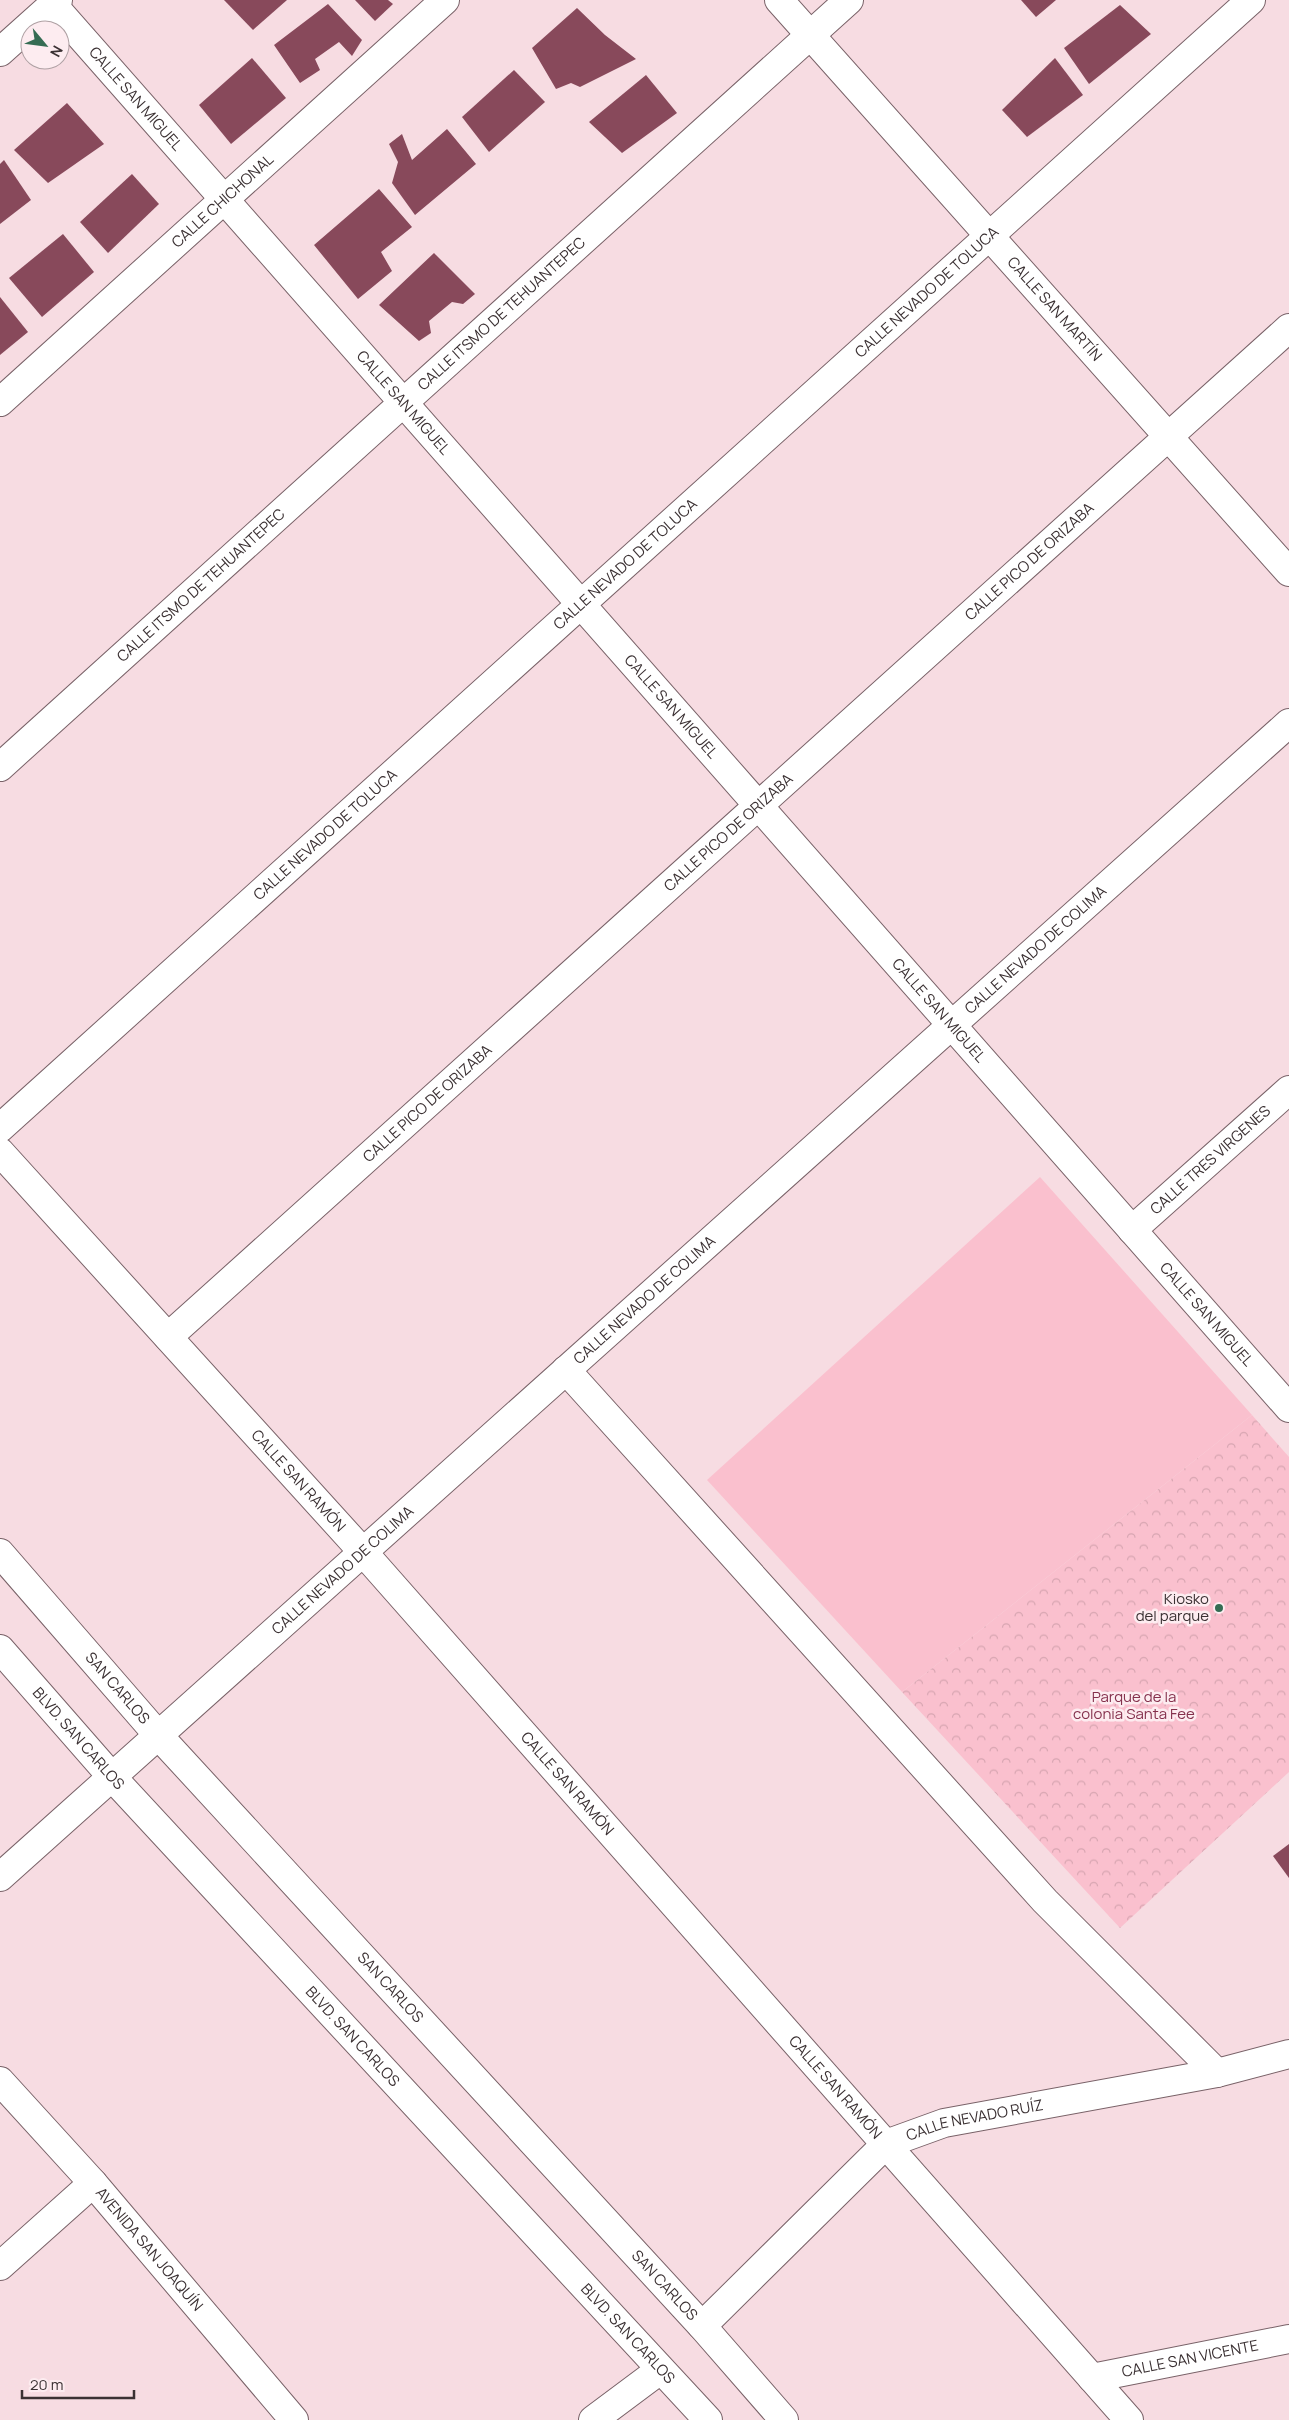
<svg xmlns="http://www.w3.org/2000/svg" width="1289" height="2420" font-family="Manrope,sans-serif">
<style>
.grass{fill:#fac0ce}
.park{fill:url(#park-crowns)}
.building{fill:#88495b}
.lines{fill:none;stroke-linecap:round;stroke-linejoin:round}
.minor-casing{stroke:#796268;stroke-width:30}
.major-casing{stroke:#796268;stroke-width:30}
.minor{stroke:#fff;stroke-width:28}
.major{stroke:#fff;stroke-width:28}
.poi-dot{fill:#356c53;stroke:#fdecf0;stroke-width:2}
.labels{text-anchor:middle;stroke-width:5;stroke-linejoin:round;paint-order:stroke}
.street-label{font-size:15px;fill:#3b3133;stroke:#fdecf0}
.poi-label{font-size:15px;fill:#3b3133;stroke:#fdecf0;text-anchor:end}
.park-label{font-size:15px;fill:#85314d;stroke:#fdecf0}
</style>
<defs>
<pattern id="park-crowns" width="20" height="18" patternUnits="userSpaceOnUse" patternTransform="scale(1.25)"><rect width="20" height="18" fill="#fac0ce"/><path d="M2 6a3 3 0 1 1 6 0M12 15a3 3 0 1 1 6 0" fill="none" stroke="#d7a5b1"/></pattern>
</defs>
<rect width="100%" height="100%" fill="#f7dce2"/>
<polygon class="grass" points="1040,1177 1252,1415 902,1692 707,1480"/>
<polygon class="park" points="1252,1415 1289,1457 1289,1772 1120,1928 902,1692"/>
<g class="building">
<polygon points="224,0 287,0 253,30"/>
<polygon points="355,0 388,0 393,4 375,21"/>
<polygon points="1021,0 1056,0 1036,17"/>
<polygon points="328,4 362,40 352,56 339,42 315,59 320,70 300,83 274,45"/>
<polygon points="1120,5 1151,34 1089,84 1064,48"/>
<polygon points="577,8 605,35 636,59 580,87 571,83 556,89 532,48"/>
<polygon points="252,58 286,98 231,144 199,105"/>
<polygon points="1055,58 1083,95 1027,137 1002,110"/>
<polygon points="514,70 545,102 489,152 462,117"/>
<polygon points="646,75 677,113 622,153 589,122"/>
<polygon points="67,103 104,144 48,183 14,150"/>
<polygon points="447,129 476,164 415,215 392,183 398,162 389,144 402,134 412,160"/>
<polygon points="4,160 31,200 0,224 0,164"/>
<polygon points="132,174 159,204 108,253 80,222"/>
<polygon points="379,189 412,227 381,252 392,271 358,299 314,245"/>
<polygon points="63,234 94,272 42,317 9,278"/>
<polygon points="434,253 475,294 463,304 452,302 429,321 431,333 419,341 379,305"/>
<polygon points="0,297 28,332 0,355"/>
<polygon points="1289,1844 1289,1878 1273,1856"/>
</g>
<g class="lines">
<g class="minor-casing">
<g id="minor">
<path id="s1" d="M779 0 1289 572"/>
<path id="s2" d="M53 5 1289 1408"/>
<polyline points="0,52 58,0"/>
<path id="s3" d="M0 402 445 0"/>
<path id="s4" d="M0 767 849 0"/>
<path id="s5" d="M0 1128 1251 0"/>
<path id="s6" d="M0 1152 363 1552 1129 2420"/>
<path id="s7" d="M1132 1230 1289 1090"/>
<path id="s8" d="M168 1337 1289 328"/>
<polyline points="566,1370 1045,1901 1217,2073"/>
<path id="s9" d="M0 1877 1289 723"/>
<path id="s10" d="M0 2081 93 2183 294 2420"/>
<polyline points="0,2266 93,2183"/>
<path id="s11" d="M702 2326 886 2144 944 2123 1217 2073 1289 2054"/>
<path id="s12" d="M1092 2378 1289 2339"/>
<polyline points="593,2420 660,2370"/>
</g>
</g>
<g class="major-casing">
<g id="major">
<path id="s13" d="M0 1553 158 1735 702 2326 784 2420"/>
<path id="s14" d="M0 1649 112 1777 708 2420"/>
</g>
</g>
<use href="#minor" class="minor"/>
<use href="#major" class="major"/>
</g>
<circle class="poi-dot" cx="1219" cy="1608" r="5"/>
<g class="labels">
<g class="street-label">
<text dy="5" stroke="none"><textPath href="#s2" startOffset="125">CALLE SAN MIGUEL</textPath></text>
<text dy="5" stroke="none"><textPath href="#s3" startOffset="300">CALLE CHICHONAL</textPath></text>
<text dy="5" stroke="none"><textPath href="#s5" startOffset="1248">CALLE NEVADO DE TOLUCA</textPath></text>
<text dy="5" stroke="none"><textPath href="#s1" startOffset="414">CALLE SAN MARTÍN</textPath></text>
<text dy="5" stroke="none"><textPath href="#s4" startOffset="676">CALLE ITSMO DE TEHUANTEPEC</textPath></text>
<text dy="5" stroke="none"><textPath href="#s2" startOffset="530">CALLE SAN MIGUEL</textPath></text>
<text dy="5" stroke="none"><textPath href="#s8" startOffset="1159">CALLE PICO DE ORIZABA</textPath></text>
<text dy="5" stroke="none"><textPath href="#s5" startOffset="842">CALLE NEVADO DE TOLUCA</textPath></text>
<text dy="5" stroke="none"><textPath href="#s4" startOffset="271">CALLE ITSMO DE TEHUANTEPEC</textPath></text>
<text dy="5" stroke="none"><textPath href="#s2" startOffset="935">CALLE SAN MIGUEL</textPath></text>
<text dy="5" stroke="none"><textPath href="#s8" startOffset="754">CALLE PICO DE ORIZABA</textPath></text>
<text dy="5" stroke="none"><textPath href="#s5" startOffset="438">CALLE NEVADO DE TOLUCA</textPath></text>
<text dy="5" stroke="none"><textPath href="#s9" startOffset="1390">CALLE NEVADO DE COLIMA</textPath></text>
<text dy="5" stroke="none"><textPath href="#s2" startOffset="1340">CALLE SAN MIGUEL</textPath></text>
<text dy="5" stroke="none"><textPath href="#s8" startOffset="349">CALLE PICO DE ORIZABA</textPath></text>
<text dy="5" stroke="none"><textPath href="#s7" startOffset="105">CALLE TRES VIRGENES</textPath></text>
<text dy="5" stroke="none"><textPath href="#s9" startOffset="865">CALLE NEVADO DE COLIMA</textPath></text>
<text dy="5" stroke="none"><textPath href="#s2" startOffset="1745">CALLE SAN MIGUEL</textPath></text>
<text dy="5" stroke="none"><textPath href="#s6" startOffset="444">CALLE SAN RAMÓN</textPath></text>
<text dy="5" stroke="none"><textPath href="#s9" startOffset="460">CALLE NEVADO DE COLIMA</textPath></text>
<text dy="5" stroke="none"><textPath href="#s13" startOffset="179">SAN CARLOS</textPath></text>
<text dy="5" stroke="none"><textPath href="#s14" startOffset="119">BLVD. SAN CARLOS</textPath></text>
<text dy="5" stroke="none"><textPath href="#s6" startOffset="849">CALLE SAN RAMÓN</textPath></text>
<text dy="5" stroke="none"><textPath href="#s13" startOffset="584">SAN CARLOS</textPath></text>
<text dy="5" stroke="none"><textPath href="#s14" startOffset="524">BLVD. SAN CARLOS</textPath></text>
<text dy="5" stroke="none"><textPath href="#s6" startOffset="1254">CALLE SAN RAMÓN</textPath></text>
<text dy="5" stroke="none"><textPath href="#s11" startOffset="351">CALLE NEVADO RUÍZ</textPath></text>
<text dy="5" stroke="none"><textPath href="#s10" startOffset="225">AVENIDA SAN JOAQUÍN</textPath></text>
<text dy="5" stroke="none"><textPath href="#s13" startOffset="989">SAN CARLOS</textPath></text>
<text dy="5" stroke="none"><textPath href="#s14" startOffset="929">BLVD. SAN CARLOS</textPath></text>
<text dy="5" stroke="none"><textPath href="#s12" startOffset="100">CALLE SAN VICENTE</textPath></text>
</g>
<g class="poi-label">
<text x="1209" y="1604">Kiosko<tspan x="1209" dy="17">del parque</tspan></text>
</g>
<g class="park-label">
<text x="1134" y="1702">Parque de la<tspan x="1134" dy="17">colonia Santa Fee</tspan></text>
</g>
</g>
<g transform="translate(45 45) rotate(119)"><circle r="24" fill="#fdecf0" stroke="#afa1a4"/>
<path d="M0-4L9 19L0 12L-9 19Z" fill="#356c53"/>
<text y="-8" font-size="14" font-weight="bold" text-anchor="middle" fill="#3b3133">N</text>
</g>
<path d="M22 2390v8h112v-8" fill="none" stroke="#3b3133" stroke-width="2.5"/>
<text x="30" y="2390" font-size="15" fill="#3b3133" stroke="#fdecf0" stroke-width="4" paint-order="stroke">20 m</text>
</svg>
